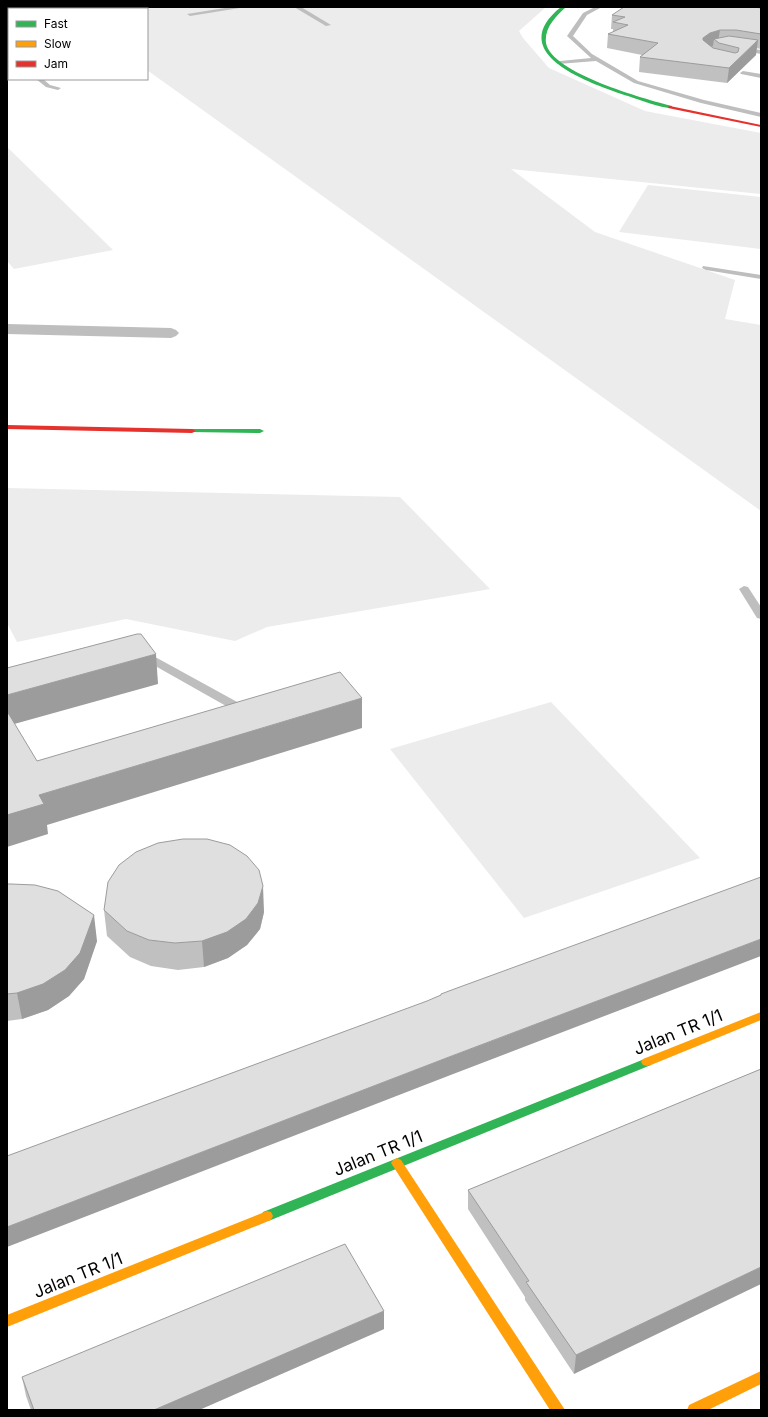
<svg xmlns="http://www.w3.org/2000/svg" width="768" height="1417" font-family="Inter,sans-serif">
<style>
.green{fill:#ececec}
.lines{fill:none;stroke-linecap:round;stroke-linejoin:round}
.lane{fill:#bebebe;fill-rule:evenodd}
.street{fill:#bebebe;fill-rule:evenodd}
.fast{fill:#30b455;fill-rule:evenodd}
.slow{fill:#ff9f0a;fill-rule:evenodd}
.jam{fill:#e5322d;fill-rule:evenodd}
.wall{fill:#c0c0c0}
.shaded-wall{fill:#9c9c9c}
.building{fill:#dfdfdf;stroke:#9c9c9c}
.labels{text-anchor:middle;stroke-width:4;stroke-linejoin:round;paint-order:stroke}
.near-street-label{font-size:17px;fill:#000;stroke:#fff}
</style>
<rect width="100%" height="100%" fill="#fff"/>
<g class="green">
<polygon points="59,7 546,7 519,31 523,38 549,68 645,111 761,133 761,194 511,169 595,232 735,280 725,319 761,325 761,511 147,70 147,9 62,9"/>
<polygon points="7,147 113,250 14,269 7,261"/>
<polygon points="648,185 761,197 761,249 619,232"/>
<polygon points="7,488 400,497 490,589 267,627 235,641 126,619 17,642 7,623"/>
<polygon points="551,702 700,858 524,918 390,749"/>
</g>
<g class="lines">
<g class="lane">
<polygon points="231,7 246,7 190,16 187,14"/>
<polygon points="294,7 301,7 331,25 326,26"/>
<polygon points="595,7 602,7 587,15 573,36 592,54 638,81 704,100 761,113 761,117 701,103 634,83 596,61 558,64 557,63 560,61 591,58 567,36 583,13"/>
<polygon points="7,46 9,47 9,52 7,51"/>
<polygon points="740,47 761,50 761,54 738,50 737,49"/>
<polygon points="743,71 761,74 761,78 741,74 740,73"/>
<polygon points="36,79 43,79 50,85 61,88 58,90 46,87"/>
<polygon points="703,266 761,275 761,279 706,270 702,268"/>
<polygon points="744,586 748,587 761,607 761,619 757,618 739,589"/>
<polygon points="142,655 157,658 250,709 252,712 250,715 242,715 150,663 138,660 136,658 138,656"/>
</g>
<polygon class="street" points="7,324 171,328 176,330 179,333 176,336 171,338 7,334"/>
<g class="fast">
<path d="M561 7H566C556 16 544 28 546 43 551 73 645 99 672 106V108C660 108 640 100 628 96 592 84 502 54 561 7Z"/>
<polygon points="192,429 260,429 264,431 260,433 190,432 190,430"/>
<polygon points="647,1058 651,1059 653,1062 651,1065 271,1220 267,1221 263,1220 261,1216 263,1212"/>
</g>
<g class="slow">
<polygon points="761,1012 761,1020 651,1065 647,1066 643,1065 641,1062 643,1059"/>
<polygon points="397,1158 401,1160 565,1410 550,1410 393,1166 391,1163 393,1160"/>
<polygon points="267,1211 271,1212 273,1216 271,1220 7,1327 7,1315"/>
<polygon points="761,1371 761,1384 708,1410 687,1410 689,1405"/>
</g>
<g class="jam">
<polygon points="670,106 761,125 761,127 668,108 668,107"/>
<polygon points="7,425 192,429 196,431 192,433 7,429"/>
</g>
</g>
<g class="wall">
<polygon points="761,8 761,49 756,48 756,55 727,83 639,72 640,57 642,55 607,48 608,34 613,32 613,29 611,29 612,15"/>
<polygon points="7,884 97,941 84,979 69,996 48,1010 22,1019 7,1021"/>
<polygon points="104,910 264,912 260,929 247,945 228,958 204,967 178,970 151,966 130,957 107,936"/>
<polygon points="761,1069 574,1374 525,1300 525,1297 468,1209 468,1190"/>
<polygon points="384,1329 199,1410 31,1410 26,1396 22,1377"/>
</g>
<g class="shaded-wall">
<polygon points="720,30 718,42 714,39 713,46 709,48 701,53 703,38 710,33"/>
<polygon points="758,40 756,55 727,83 729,68"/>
<polygon points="156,654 158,684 7,726 7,695"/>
<polygon points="362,698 362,728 47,825 48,834 7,847 7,815 39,795"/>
<polygon points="263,886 264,912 260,929 247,945 228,958 204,967 202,941"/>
<polygon points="94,915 97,941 84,979 69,996 48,1010 22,1019 17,993"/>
<polygon points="761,939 761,956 448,1076 7,1247 7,1227 449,1057"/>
<polygon points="761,1267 761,1284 574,1374 576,1355"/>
<polygon points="384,1311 384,1329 199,1410 154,1410"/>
</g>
<g class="building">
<polygon points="624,7 755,7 761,8 761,34 736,30 720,30 710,33 703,38 703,40 713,48 735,53 738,52 739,48 719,43 714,39 729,36 758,40 729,68 640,57 658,43 608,34 628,25 613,22 625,17 612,15"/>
<polygon points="137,634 141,634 156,654 7,695 7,668"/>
<polygon points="340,672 362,698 39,795 44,804 7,815 7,711 37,761"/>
<polygon points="183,839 207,839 230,845 247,856 259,870 263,886 258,903 246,919 227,932 202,941 175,943 149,940 127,931 104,910 108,882 119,865 136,852 158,843"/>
<polygon points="761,877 761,939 449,1057 7,1227 7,1156 427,1001 441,995 441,994 457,988"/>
<polygon points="7,884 11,884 35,885 58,891 94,915 80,953 65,970 43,984 17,993 7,994"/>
<polygon points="761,1069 761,1267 576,1355 526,1282 529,1281 468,1190"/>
<polygon points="345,1244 384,1311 154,1410 34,1410 22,1377"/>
</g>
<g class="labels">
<g class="near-street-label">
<text transform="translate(678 1032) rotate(-22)" y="6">Jalan TR 1/1</text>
<text transform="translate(378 1153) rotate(-22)" y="6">Jalan TR 1/1</text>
<text transform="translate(78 1275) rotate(-22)" y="6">Jalan TR 1/1</text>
</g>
</g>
<rect width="768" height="1417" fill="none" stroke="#000000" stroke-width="16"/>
<rect x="8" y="8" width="140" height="72" fill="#ffffff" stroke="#999999"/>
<rect x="16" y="21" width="20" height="6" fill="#30b455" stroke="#999999"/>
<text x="44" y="28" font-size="12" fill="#000000">Fast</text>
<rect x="16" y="41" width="20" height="6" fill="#ff9f0a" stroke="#999999"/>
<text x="44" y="48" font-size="12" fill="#000000">Slow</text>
<rect x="16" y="61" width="20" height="6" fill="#e5322d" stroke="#999999"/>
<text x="44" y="68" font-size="12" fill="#000000">Jam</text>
</svg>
